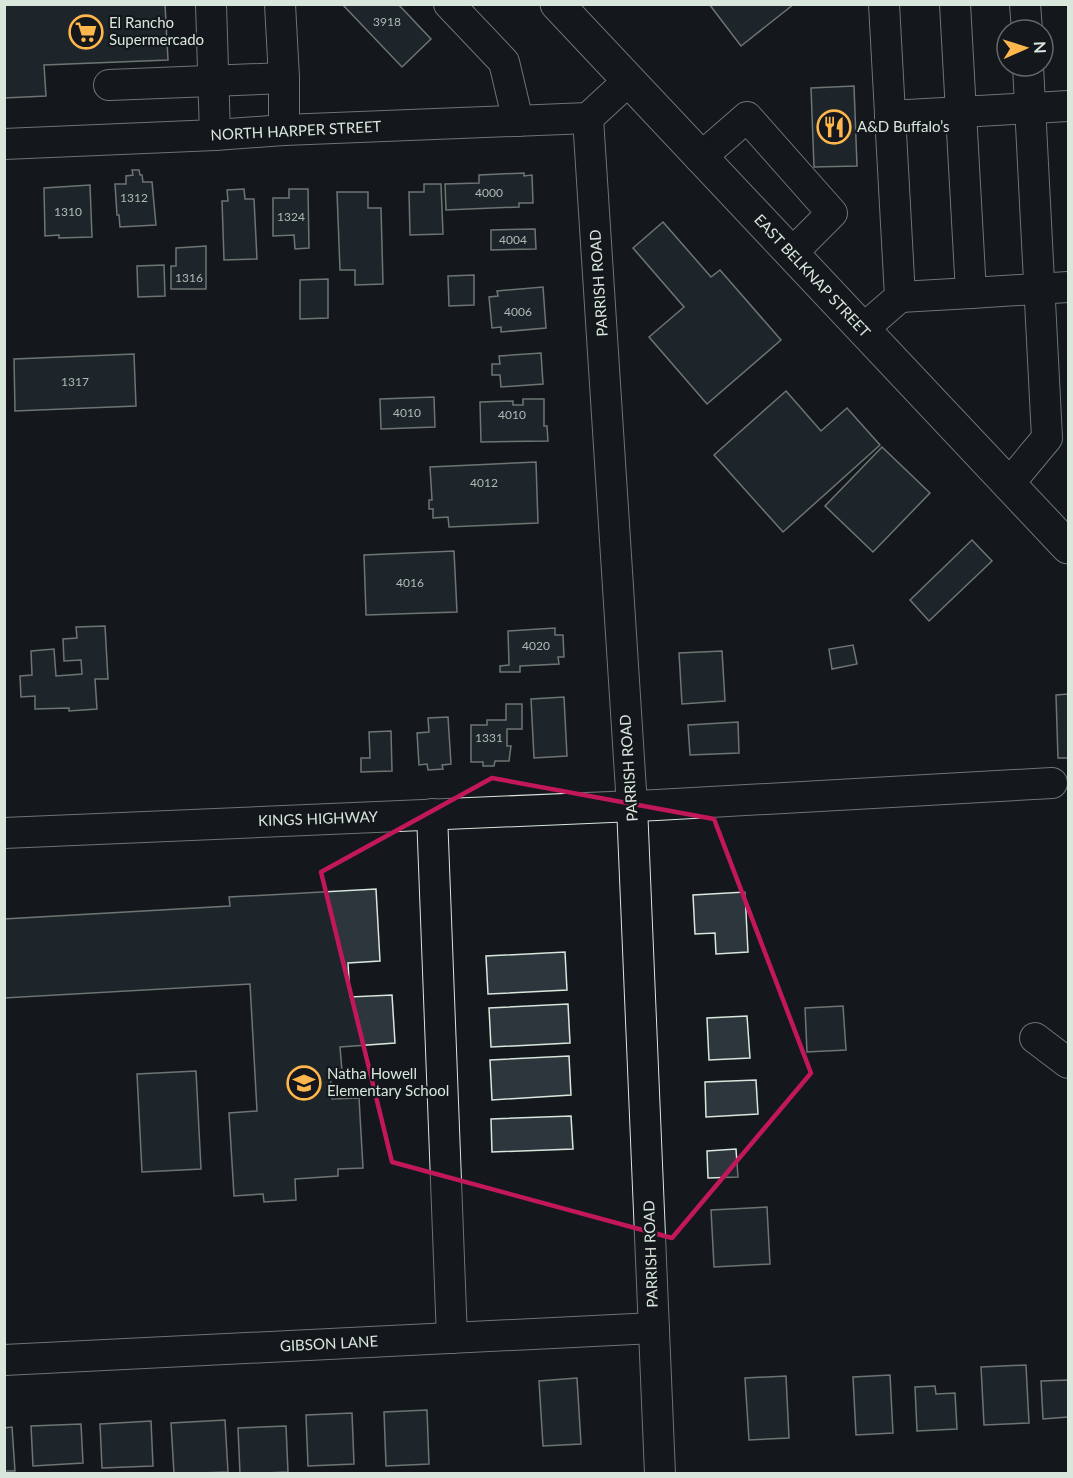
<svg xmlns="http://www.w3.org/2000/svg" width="1073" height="1478" font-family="Lato,sans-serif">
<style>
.building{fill:#2c363c;stroke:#d8e6dc;stroke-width:1.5}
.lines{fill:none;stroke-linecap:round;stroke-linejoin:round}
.minor-casing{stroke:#d8e6dc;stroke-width:32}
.major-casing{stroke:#d8e6dc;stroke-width:35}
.minor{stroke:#14181c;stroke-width:30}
.major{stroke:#14181c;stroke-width:33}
.marked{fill:none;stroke:#c2185b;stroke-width:4.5;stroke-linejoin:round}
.labels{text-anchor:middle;stroke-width:4.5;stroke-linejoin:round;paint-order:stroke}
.number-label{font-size:12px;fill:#adbab4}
.poi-label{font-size:15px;fill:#d8e6dc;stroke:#14181c;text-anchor:start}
.street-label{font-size:15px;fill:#d8e6dc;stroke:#14181c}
</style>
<rect width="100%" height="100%" fill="#14181c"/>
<g class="building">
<polygon points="4,4 165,4 168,60 44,65 46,96 4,98"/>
<polygon points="342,4 398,4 431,39 402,67"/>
<polygon points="709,4 794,4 741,46"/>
<polygon points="854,86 857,166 814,167 811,88"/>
<polygon points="132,170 139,170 140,175 142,175 143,182 152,182 156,225 120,227 119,215 117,215 115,184 126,184 126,176 133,175"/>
<polygon points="524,173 524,176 532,175 533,203 519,203 519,207 446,210 445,184 479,183 479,175"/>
<polygon points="424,184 441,184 443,234 410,235 409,192 424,192"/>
<polygon points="90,185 92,237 59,238 59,235 45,236 44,188"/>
<polygon points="244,189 245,199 254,199 257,259 224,260 222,201 228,201 227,190"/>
<polygon points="289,189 308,189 309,248 295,249 294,235 273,236 273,198 289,198"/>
<polygon points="337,192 368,192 368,208 381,208 383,284 355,285 355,270 340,270"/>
<polygon points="663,222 711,277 720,270 781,340 707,404 649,337 684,307 633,248"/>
<polygon points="535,229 536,249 491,250 491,230"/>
<polygon points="206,246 206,289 171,289 171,266 176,266 176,248"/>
<polygon points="164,265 165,296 138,297 137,266"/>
<polygon points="474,275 474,305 449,306 448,276"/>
<polygon points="328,279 328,318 300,319 300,280"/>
<polygon points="543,287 546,328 501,332 501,327 492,328 489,297 498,296 497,291"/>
<polygon points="541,353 543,384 501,387 500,375 492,375 492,364 500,364 499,356"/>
<polygon points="134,354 136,406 15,411 14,359"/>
<polygon points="786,391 821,431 847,408 880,445 783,532 714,455"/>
<polygon points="434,397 435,427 381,429 380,399"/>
<polygon points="523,399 544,399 544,426 547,426 548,441 481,442 480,402 513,401 513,405 523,405"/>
<polygon points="882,447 930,493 873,552 825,506"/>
<polygon points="536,462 538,523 449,527 448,517 433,518 433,509 429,509 429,500 432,500 430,467"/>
<polygon points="972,540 992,561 929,621 910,600"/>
<polygon points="454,551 457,612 366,615 364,555"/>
<polygon points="105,626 108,679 95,679 97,709 69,711 69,708 35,709 35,696 21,697 20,676 32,675 31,651 54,649 56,676 82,674 81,660 64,661 63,639 77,638 76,627"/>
<polygon points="555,628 555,635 563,635 564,657 558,657 559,664 520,666 520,672 500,672 500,666 509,665 508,631"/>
<polygon points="853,645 857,664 832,669 829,649"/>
<polygon points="722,651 725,701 682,704 679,653"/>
<polygon points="1068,694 1068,758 1058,758 1056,695"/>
<polygon points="564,697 567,756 534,758 531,699"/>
<polygon points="506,704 522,704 522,729 507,729 507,746 511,746 509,761 495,761 494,766 483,766 483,762 471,762 471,725 487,725 487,720 506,720"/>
<polygon points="448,717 451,764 442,765 443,769 428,770 427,764 419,765 417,733 429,732 428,718"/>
<polygon points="738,722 739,753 690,755 688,725"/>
<polygon points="391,731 392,771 361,772 361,758 370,758 369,732"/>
<polygon points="376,889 380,961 348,963 350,997 392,995 395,1043 340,1047 342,1071 330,1072 332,1099 359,1098 363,1168 338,1169 338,1176 295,1179 296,1200 264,1202 263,1194 234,1196 229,1113 257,1111 250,984 4,998 4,919 230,906 229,897"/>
<polygon points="745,892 748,952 716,954 715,933 695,934 693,895"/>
<polygon points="565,952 567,990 488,994 486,956"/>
<polygon points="568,1004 570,1043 491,1047 489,1008"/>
<polygon points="843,1006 846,1050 807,1052 805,1008"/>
<polygon points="747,1016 750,1058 709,1060 707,1018"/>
<polygon points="569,1056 571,1095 492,1100 490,1060"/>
<polygon points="196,1071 201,1169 142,1172 137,1074"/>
<polygon points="756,1080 758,1114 706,1117 705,1082"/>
<polygon points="571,1116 573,1149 492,1152 491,1119"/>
<polygon points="736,1149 738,1177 708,1178 707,1151"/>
<polygon points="767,1207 770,1264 714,1267 711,1210"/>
<polygon points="1026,1365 1029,1423 984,1425 981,1367"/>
<polygon points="890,1375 893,1433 856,1435 853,1377"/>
<polygon points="786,1376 789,1438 749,1440 745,1378"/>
<polygon points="577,1378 581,1444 543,1446 539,1381"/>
<polygon points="1068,1380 1068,1417 1043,1419 1041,1381"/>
<polygon points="935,1386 936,1394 955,1393 957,1429 917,1431 915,1387"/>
<polygon points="427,1410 429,1464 386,1466 384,1412"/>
<polygon points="352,1413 354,1464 308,1466 306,1415"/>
<polygon points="225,1420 228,1472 174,1474 171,1423"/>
<polygon points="151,1421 153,1466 102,1468 100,1424"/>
<polygon points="81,1424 83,1463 33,1466 31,1426"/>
<polygon points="286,1426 288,1472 240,1474 238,1428"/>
<polygon points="12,1427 15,1471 4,1471 4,1428"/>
</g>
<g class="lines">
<g class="minor-casing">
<g id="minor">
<polyline points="211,4 215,135"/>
<polyline points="280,4 284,78 284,130"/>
<polyline points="449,4 504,62 518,121"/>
<polyline points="1025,4 1027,30"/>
<polyline points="628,81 588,118 632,806 660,1474"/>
<polyline points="109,85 284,78"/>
<polyline points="890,116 1068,106"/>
<polyline points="4,144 215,135 284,130 588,118"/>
<polyline points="700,158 747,117 832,213 791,254"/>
<polyline points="971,293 1068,287"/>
<polyline points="900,297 971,293 955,4"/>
<polyline points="863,329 900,297 884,4"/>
<polyline points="1008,485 1047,438 1028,66"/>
<polyline points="432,814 452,1338"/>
<polyline points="4,833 657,805 1052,783"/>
<polyline points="1035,1038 1068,1063"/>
<polyline points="4,1360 654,1328"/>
</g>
</g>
<g class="major-casing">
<polyline id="major" points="557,4 1068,547"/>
</g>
<use href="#minor" class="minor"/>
<use href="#major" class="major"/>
</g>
<path d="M0 0H1073V1478H0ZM492 778 714 819 811 1073 672 1238 392 1162 321 872Z" fill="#14181c" fill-opacity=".55" fill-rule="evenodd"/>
<path class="marked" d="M492 778 714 819 811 1073 672 1238 392 1162 321 872Z"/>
<defs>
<g id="supermarket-ring" transform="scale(1.725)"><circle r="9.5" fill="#14181c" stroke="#ffb74d" stroke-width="1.5"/><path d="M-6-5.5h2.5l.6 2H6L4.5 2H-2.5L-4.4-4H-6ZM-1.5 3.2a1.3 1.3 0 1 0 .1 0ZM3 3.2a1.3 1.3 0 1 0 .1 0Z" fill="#ffb74d"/></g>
<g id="restaurant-ring" transform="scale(1.725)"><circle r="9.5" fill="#14181c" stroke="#ffb74d" stroke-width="1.5"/><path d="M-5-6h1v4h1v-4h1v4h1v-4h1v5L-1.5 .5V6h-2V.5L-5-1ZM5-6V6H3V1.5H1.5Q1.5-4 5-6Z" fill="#ffb74d"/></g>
<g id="school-ring" transform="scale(1.725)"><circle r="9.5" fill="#14181c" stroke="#ffb74d" stroke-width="1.5"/><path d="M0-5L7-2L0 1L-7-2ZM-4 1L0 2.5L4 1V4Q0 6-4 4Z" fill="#ffb74d"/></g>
</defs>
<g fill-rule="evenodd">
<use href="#supermarket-ring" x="86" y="32"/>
<use href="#restaurant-ring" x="834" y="127"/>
<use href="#school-ring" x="304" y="1083"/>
</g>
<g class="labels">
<g class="number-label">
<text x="387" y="26">3918</text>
<text x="489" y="197">4000</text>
<text x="134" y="202">1312</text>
<text x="68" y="216">1310</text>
<text x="291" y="221">1324</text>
<text x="513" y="244">4004</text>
<text x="189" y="282">1316</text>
<text x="518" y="316">4006</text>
<text x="75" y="386">1317</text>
<text x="407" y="417">4010</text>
<text x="512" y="419">4010</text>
<text x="484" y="487">4012</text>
<text x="410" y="587">4016</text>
<text x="536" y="650">4020</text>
<text x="489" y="742">1331</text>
</g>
<g class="poi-label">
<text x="109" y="28">El Rancho<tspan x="109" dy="17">Supermercado</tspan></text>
<text x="857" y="132">A&amp;D Buffalo’s</text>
<text x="327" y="1079">Natha Howell<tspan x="327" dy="17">Elementary School</tspan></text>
</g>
<g class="street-label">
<text transform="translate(296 131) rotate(-3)" y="5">NORTH HARPER STREET</text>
<text transform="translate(812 276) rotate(47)" y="5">EAST BELKNAP STREET</text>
<text transform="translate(599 283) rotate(-94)" y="5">PARRISH ROAD</text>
<text transform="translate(629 768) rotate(-94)" y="5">PARRISH ROAD</text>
<text transform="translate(318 819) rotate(-2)" y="5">KINGS HIGHWAY</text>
<text transform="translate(651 1254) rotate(-92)" y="5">PARRISH ROAD</text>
<text transform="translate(329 1344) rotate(-3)" y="5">GIBSON LANE</text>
</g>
</g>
<rect width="1073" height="1478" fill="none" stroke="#d8e6dc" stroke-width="12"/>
<g transform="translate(1025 48) rotate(87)"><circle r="28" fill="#14181c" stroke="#626a69" stroke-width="1.5"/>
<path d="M0-4.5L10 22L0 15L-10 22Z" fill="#ffb74d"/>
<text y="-9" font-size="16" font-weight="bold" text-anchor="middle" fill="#d8e6dc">N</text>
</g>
</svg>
